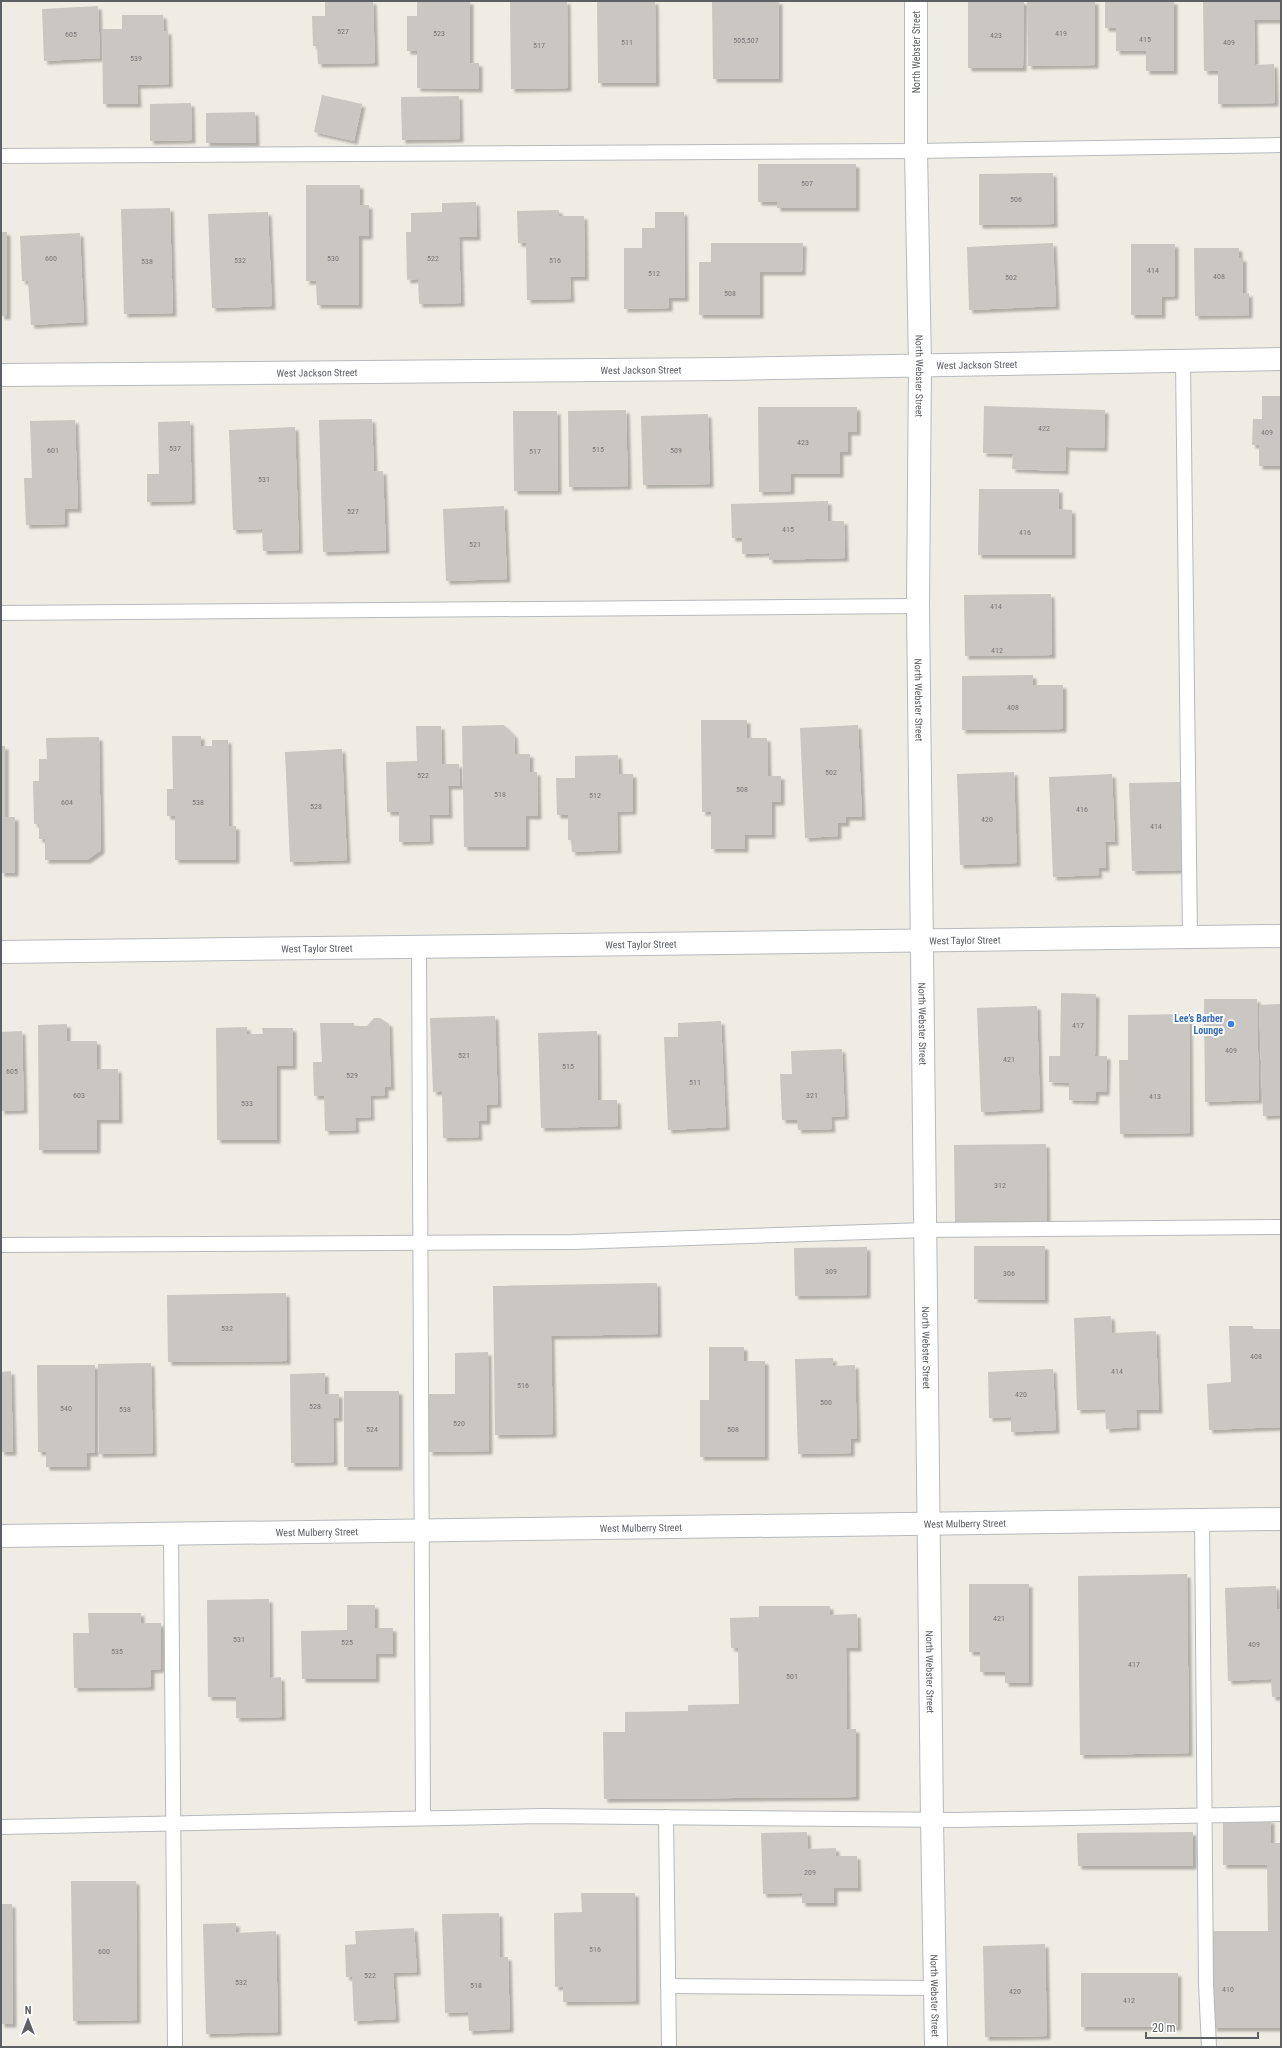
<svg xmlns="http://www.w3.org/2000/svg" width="1282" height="2048" font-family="'Roboto Condensed',sans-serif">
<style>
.building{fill:#cac6c1;filter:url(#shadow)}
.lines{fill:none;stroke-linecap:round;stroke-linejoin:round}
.service-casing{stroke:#b6b9be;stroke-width:16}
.minor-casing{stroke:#b6b9be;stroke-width:24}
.service{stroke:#fff;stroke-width:14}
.minor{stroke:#fff;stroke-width:22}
.shop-dot{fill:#3f7fe0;stroke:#fff;stroke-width:1.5}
.labels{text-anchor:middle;stroke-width:4;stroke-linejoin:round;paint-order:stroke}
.number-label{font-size:8px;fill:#78797b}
.street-label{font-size:10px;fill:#5c5f64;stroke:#fff}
.shop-label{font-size:10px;font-weight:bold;fill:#366cbe;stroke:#fff;text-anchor:end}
</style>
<defs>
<filter id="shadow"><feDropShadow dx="3.5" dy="3.5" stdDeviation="1" flood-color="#0004"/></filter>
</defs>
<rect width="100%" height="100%" fill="#eeece3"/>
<g class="building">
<polygon points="325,1 373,1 375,63 318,64 317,46 313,46 312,16 325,16"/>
<polygon points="417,1 470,1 470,63 479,63 479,89 417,88 417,51 407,51 407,16 417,16"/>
<polygon points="510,1 567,1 568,88 511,89"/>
<polygon points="597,1 655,1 656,83 598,83"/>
<polygon points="712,1 779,1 779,79 713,79"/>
<polygon points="968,1 1024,1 1023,68 968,68"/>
<polygon points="1027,1 1095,1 1095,65 1028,66"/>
<polygon points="1105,1 1174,1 1174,71 1146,71 1146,51 1116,51 1116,28 1105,28"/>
<polygon points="1203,1 1281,1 1281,20 1254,20 1255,65 1274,64 1275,103 1218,104 1218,71 1204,71"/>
<polygon points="98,6 100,58 44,61 42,9"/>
<polygon points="122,15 163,15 164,31 168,31 169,84 137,85 138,104 103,104 102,29 122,29"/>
<polygon points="322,95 362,104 354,141 314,132"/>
<polygon points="459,96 460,139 402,140 401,97"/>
<polygon points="191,103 192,140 150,141 150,104"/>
<polygon points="255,112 256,143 206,143 206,113"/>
<polygon points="758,164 856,164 856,208 777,208 777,202 758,202"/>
<polygon points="1053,173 1054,224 979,225 979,174"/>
<polygon points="306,185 360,185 360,205 369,205 369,236 359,236 359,305 317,305 316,281 306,281"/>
<polygon points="476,202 477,237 459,237 461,303 419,304 418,279 407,280 406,232 411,232 411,213 442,212 442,203"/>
<polygon points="170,208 173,313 124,314 121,209"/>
<polygon points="559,210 559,216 584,216 585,277 570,277 571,299 527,300 526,243 518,243 517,211"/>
<polygon points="268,212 272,306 212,308 208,214"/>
<polygon points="655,212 684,212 685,298 669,298 669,308 624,309 624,248 642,248 642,228 655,228"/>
<rect x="1" y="232" width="6" height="84"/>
<polygon points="80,233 84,322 31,325 28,281 22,281 20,236"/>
<polygon points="711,243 803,243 802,272 760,272 760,315 699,315 699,262 711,262"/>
<polygon points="1053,243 1056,306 969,310 967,247"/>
<polygon points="1131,244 1175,244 1175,296 1162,297 1162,315 1131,315"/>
<polygon points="1194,248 1239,248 1239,258 1243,258 1243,294 1249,293 1249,315 1195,316"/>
<polygon points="1262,396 1281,396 1281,466 1259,466 1259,445 1252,445 1253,419 1262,419"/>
<polygon points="984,406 1105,410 1104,448 1066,447 1065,471 1012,469 1013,454 983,453"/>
<polygon points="758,407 857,407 857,432 848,432 848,452 840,452 840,474 791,474 791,491 759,492"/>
<polygon points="626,410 628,486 569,487 568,411"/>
<polygon points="513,411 557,411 558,491 514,491"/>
<polygon points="708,414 710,484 643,485 641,416"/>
<polygon points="372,419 374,471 383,471 386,550 323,552 319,420"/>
<polygon points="75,420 78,509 65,509 65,524 26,525 24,478 32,478 30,421"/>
<polygon points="190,421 192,501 147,502 147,474 159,474 158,422"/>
<polygon points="295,427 299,550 263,551 262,529 233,530 229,430"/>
<polygon points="979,489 1059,489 1059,509 1072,510 1072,555 978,555"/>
<polygon points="828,501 828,521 844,521 845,558 769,560 769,553 742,554 742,538 732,538 731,504"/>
<polygon points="504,506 507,579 446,581 443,509"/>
<polygon points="1051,594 1052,655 965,656 964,595"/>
<polygon points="1033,675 1033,685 1063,685 1063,729 962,730 962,676"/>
<polygon points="701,720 747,720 747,738 767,738 768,776 781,776 781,802 772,802 772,835 745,835 745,849 711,849 711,812 702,812"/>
<polygon points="504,725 514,735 515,754 530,754 530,772 537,772 538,816 526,816 526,847 464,847 462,726"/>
<polygon points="858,725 862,817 846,817 846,823 838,823 838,836 805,838 800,728"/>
<polygon points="416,726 441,726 442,764 459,764 460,786 448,786 449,815 429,815 430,841 399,842 399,812 387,812 386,762 417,761"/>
<polygon points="172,736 201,736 201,746 212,746 212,740 228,740 229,826 236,826 236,860 175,860 175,816 167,816 167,789 173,789"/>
<polygon points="99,737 101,850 87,860 45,860 45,839 39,839 39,824 34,824 33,781 39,781 39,759 47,759 46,738"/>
<polygon points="1,746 5,746 5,817 15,817 15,873 1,873"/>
<polygon points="342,749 347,860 290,862 285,752"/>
<polygon points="618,755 619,774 633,774 633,811 617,812 618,850 572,852 571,840 568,840 568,815 557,815 556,778 575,778 575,756"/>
<polygon points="1014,772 1017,863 960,865 957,774"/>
<polygon points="1112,774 1115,842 1105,842 1106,868 1098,868 1099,875 1053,877 1049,777"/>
<polygon points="1180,782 1182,870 1132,871 1129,783"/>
<polygon points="1061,993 1096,994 1095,1056 1107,1056 1106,1092 1096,1092 1095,1101 1069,1100 1069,1083 1049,1082 1049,1056 1060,1056"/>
<polygon points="1204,999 1257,999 1259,1100 1205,1102"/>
<polygon points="1281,1004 1281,1115 1263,1116 1259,1005"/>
<polygon points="1037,1006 1040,1109 981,1112 977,1008"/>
<polygon points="1189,1014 1190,1133 1120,1134 1119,1060 1128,1060 1128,1015"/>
<polygon points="495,1016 498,1104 487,1105 487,1121 478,1121 479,1137 443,1138 442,1091 433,1092 430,1018"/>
<polygon points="374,1018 380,1018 389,1024 391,1087 385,1087 385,1095 370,1096 371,1117 355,1118 356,1130 325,1131 324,1096 314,1096 313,1062 322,1062 320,1023 354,1023 354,1026 367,1026"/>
<polygon points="721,1021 726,1127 668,1130 664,1037 678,1037 678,1023"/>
<polygon points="67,1024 67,1041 97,1041 97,1069 118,1069 119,1120 97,1120 97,1150 39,1150 38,1025"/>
<polygon points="247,1027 247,1034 263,1034 262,1028 293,1028 293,1066 277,1066 277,1140 217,1140 216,1028"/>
<polygon points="22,1031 24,1110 1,1111 1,1032"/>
<polygon points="597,1031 598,1100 617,1100 618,1126 541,1128 538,1033"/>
<polygon points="842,1049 845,1116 831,1117 832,1129 798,1130 797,1120 782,1120 780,1074 792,1074 791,1051"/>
<polygon points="1046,1144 1047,1225 955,1226 954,1145"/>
<polygon points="974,1246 1045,1246 1045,1300 974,1299"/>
<polygon points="867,1247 867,1295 795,1296 794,1248"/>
<polygon points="657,1283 658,1334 551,1336 553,1434 495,1435 493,1286"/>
<polygon points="286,1293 287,1361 168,1362 167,1295"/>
<polygon points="1111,1316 1112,1333 1156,1331 1159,1410 1136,1410 1137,1427 1106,1429 1105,1409 1077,1410 1074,1318"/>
<polygon points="1229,1326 1253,1326 1253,1329 1281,1329 1281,1427 1209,1430 1207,1384 1231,1382"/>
<polygon points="709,1347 744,1347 744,1361 765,1361 765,1457 700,1457 700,1400 709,1400"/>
<polygon points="488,1352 489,1451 429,1452 429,1394 455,1394 455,1353"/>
<polygon points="833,1358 833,1366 855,1365 857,1439 851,1439 851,1453 798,1454 795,1359"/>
<polygon points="151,1363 153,1453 99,1454 98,1364"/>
<polygon points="37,1365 95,1365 95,1453 87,1453 87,1467 46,1467 46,1452 38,1452"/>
<polygon points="1053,1369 1056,1430 1011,1432 1011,1417 989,1418 988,1372"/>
<polygon points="11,1371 13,1452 1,1452 1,1372"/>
<polygon points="325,1373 325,1394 339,1394 339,1418 333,1418 334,1462 291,1463 290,1374"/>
<rect x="344" y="1391" width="55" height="76"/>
<polygon points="1187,1574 1189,1753 1080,1755 1078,1576"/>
<polygon points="969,1584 1029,1584 1029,1683 1005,1683 1005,1672 980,1672 980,1652 969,1652"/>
<polygon points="1276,1586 1277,1609 1281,1609 1281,1697 1272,1697 1271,1679 1228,1681 1225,1588"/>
<polygon points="269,1599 270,1678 281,1677 282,1717 236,1718 236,1697 208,1697 207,1600"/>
<polygon points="347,1605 375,1605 375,1628 393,1628 393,1654 376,1654 376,1679 302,1679 301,1631 347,1630"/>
<polygon points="759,1606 830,1606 830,1615 857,1614 858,1648 846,1648 847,1729 856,1729 856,1797 604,1799 603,1732 625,1732 625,1712 688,1711 688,1705 739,1704 738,1648 731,1648 730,1618 759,1617"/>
<polygon points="88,1613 141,1613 141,1623 161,1623 161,1669 151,1670 151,1687 74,1688 73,1633 89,1633"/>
<polygon points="1223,1820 1271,1820 1271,1843 1281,1843 1281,2028 1213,2028 1213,1931 1268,1931 1267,1865 1223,1865"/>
<polygon points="807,1832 808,1849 836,1848 836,1856 857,1856 858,1888 834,1888 834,1903 802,1903 802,1893 763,1894 761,1833"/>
<polygon points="1193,1832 1193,1866 1078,1866 1077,1833"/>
<polygon points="71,1881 136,1881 137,2020 73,2021"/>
<polygon points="581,1893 635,1893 636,2001 563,2002 563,1986 555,1987 554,1913 582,1912"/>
<polygon points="1,1904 12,1904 13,2024 1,2024"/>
<polygon points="499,1913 500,1957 508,1957 510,2029 469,2031 468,2012 445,2013 442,1914"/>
<polygon points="236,1923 236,1933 276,1931 278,2032 206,2034 203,1924"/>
<polygon points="414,1928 417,1972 393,1973 396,2019 354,2021 352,1977 346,1977 345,1945 356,1944 355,1931"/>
<polygon points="1045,1944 1047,2036 985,2037 983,1946"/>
<rect x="1081" y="1973" width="97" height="54"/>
</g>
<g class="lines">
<g class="service-casing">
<g id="service">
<polyline points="1,156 916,151 1281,145"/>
<polyline points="1183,361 1190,937"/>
<polyline points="1,613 918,606"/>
<polyline points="419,946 423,1818"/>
<polyline points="1,1245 573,1242 925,1230 1281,1227"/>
<polyline points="1202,1519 1206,1984 1209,2047"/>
<polyline points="171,1533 175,2047"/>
<polyline points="666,1817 669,2047"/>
<polyline points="1,1827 542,1816 956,1820 1281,1814"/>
<polyline points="668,1986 935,1988"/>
</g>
</g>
<g class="minor-casing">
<g id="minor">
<path id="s1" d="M916 1V151L920 365 918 606 932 1820 936 2047"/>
<path id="s2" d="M1 375 727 369 1281 359"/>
<path id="s3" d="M1 952 1281 936"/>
<path id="s4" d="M1 1536 1281 1519"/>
</g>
</g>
<use href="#service" class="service"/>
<use href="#minor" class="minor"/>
</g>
<circle class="shop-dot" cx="1231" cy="1024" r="4"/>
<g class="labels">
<g class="number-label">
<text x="343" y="34">527</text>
<text x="439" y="36">523</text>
<text x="1061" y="36">419</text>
<text x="71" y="37">605</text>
<text x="996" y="38">423</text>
<text x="1145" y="42">415</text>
<text x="746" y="43">505,507</text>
<text x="627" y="45">511</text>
<text x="1229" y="45">409</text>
<text x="539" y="48">517</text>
<text x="136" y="61">539</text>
<text x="807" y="186">507</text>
<text x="1016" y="202">506</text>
<text x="51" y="261">600</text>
<text x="333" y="261">530</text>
<text x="433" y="261">522</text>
<text x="240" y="263">532</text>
<text x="555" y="263">516</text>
<text x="147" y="264">538</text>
<text x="1153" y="273">414</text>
<text x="654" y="276">512</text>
<text x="1219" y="279">408</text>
<text x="1011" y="280">502</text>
<text x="730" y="296">508</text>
<text x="1044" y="431">422</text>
<text x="1267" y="435">409</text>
<text x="803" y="445">423</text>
<text x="175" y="451">537</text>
<text x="598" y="452">515</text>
<text x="53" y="453">601</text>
<text x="676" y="453">509</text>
<text x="535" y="454">517</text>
<text x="264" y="482">531</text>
<text x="353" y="514">527</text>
<text x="788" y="532">415</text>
<text x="1025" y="535">416</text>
<text x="475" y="547">521</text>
<text x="996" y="609">414</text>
<text x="997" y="653">412</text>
<text x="1013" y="710">408</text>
<text x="831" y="775">502</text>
<text x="423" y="778">522</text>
<text x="742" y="792">508</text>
<text x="500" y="797">518</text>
<text x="595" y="798">512</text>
<text x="67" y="805">604</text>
<text x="198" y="805">538</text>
<text x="316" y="809">528</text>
<text x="1082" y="812">416</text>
<text x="987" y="822">420</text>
<text x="1156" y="829">414</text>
<text x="1078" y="1028">417</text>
<text x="1231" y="1053">409</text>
<text x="464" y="1058">521</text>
<text x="1009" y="1062">421</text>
<text x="568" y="1069">515</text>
<text x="12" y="1074">605</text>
<text x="352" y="1078">529</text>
<text x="695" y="1085">511</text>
<text x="79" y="1098">603</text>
<text x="812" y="1098">321</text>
<text x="1155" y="1099">413</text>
<text x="247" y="1106">533</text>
<text x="1000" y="1188">312</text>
<text x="831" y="1274">309</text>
<text x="1009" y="1276">306</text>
<text x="227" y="1331">532</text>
<text x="1256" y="1359">408</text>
<text x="1117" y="1374">414</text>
<text x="523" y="1388">516</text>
<text x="1021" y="1397">420</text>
<text x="826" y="1405">500</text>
<text x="315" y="1409">528</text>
<text x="66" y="1411">540</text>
<text x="125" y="1412">538</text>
<text x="459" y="1426">520</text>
<text x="372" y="1432">524</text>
<text x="733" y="1432">508</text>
<text x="999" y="1621">421</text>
<text x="239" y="1642">531</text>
<text x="347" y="1645">525</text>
<text x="1254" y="1647">409</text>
<text x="117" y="1654">535</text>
<text x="1134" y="1667">417</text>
<text x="792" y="1679">501</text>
<text x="810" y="1875">209</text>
<text x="595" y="1952">516</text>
<text x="104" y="1954">600</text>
<text x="370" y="1978">522</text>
<text x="241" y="1985">532</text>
<text x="476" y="1988">518</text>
<text x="1228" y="1992">410</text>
<text x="1015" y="1994">420</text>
<text x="1129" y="2003">412</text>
</g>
<g class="street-label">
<text transform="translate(916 52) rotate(-90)" y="4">North Webster Street</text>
<text dy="4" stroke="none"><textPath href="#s2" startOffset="976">West Jackson Street</textPath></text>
<text dy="4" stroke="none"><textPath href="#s2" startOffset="640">West Jackson Street</textPath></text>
<text dy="4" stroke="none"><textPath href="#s2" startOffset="316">West Jackson Street</textPath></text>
<text dy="4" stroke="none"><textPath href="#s1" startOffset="375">North Webster Street</textPath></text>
<text dy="4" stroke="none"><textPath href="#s1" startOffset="699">North Webster Street</textPath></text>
<text dy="4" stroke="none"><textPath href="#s3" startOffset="964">West Taylor Street</textPath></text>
<text dy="4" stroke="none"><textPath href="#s3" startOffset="640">West Taylor Street</textPath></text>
<text dy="4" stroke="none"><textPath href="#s3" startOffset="316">West Taylor Street</textPath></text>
<text dy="4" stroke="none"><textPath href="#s1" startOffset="1023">North Webster Street</textPath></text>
<text dy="4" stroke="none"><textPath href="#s1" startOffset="1347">North Webster Street</textPath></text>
<text dy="4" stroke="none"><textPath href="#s4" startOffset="964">West Mulberry Street</textPath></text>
<text dy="4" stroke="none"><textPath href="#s4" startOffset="640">West Mulberry Street</textPath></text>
<text dy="4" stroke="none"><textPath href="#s4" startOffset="316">West Mulberry Street</textPath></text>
<text dy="4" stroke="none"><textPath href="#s1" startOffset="1671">North Webster Street</textPath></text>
<text dy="4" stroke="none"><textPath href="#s1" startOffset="1995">North Webster Street</textPath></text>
</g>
<g class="shop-label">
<text x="1223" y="1022">Lee’s Barber<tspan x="1223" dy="12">Lounge</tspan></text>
</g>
</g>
<rect width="1282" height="2048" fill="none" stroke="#5c5f64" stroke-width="4"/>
<g transform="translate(28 2020)" stroke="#ffffff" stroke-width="3" paint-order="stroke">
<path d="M0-3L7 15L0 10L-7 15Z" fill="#5c5f64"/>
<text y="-6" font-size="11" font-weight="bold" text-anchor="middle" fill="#5c5f64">N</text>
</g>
<path d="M1146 2032v6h112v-6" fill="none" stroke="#5c5f64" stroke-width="2"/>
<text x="1152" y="2032" font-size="12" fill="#5c5f64" stroke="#ffffff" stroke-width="3" paint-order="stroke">20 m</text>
</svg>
